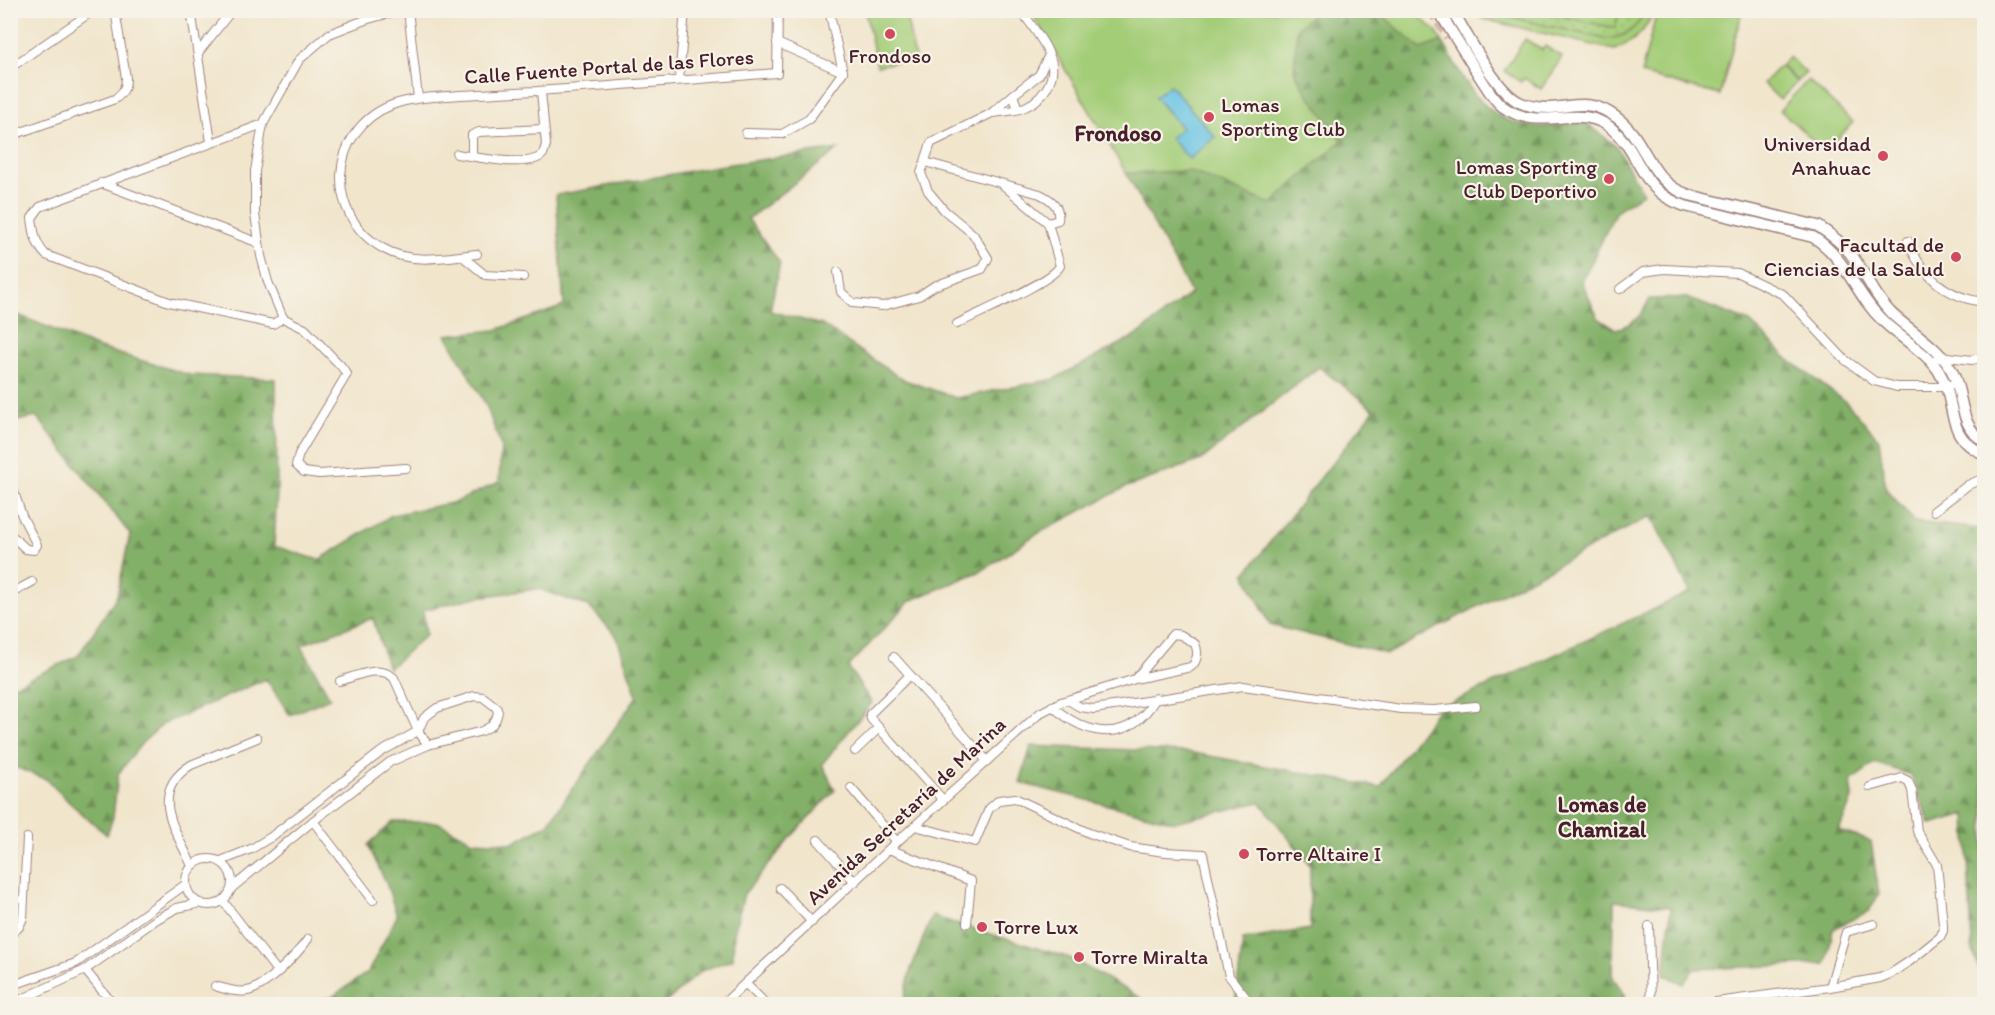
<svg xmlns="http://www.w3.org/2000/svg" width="1995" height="1015" font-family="Itim,sans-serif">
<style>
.grass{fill:url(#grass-dots);stroke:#777652;stroke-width:1.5}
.forest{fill:url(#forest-firs);stroke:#66684a;stroke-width:1.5}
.park{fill:#a4cd78;stroke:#777652;stroke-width:1.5}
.water{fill:#65c2e3;stroke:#587087;stroke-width:1.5}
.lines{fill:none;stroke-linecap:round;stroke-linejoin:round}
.major-tunnel{stroke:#d0bdac;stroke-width:10;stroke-dasharray:10 5;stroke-linecap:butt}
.minor-casing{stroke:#9e827c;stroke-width:10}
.major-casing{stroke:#9e827c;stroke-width:13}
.minor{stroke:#fff;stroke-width:8}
.major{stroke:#fff;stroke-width:10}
.poi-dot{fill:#d1495b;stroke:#f7f3e8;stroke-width:2}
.labels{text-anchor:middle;stroke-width:4.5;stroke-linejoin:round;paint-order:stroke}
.poi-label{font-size:21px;fill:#4a1f2b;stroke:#f7f3e8;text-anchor:start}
.street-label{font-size:21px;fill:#4a1f2b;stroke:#f7f3e8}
.neighbourhood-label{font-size:22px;font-weight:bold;fill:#4a1f2b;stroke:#f7f3e8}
</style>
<defs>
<pattern id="grass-dots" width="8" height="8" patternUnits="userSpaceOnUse" patternTransform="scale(1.5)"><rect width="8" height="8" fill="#a4cd78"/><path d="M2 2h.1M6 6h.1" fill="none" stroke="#8fb068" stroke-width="1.8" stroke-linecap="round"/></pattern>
<pattern id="forest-firs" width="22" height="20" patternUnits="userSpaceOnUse" patternTransform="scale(1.5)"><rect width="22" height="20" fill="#83b068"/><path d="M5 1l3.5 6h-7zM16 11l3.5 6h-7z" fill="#6d8f56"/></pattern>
</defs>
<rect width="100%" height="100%" fill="#f7f3e8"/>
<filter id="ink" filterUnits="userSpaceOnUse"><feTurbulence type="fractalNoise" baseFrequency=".0167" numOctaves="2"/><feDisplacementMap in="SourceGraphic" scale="12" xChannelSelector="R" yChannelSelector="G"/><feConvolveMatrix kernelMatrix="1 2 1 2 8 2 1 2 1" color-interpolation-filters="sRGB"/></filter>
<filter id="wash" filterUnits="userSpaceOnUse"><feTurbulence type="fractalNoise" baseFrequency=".008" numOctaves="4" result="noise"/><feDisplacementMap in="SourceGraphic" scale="24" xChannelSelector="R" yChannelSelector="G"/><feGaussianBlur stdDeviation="1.35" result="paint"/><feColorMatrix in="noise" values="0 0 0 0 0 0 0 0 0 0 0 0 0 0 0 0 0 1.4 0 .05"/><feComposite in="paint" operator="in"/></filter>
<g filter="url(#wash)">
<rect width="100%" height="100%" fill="#f1e5cc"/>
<path class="grass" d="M1483 11H1645C1637 29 1625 38 1605 39Z"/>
<g class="forest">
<path d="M1316 11H1378L1421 49 1442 41C1465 80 1481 121 1532 126 1550 127 1569 124 1587 123L1617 147 1643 193 1616 211 1582 282 1598 318 1615 329C1635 325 1640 316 1650 299L1687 298 1750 322 1788 359 1847 403 1879 439 1886 489 1915 522 1982 529 1984 527V995L1979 970 1972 947 1966 814 1930 824 1911 775 1875 763 1851 781 1853 796 1839 831 1871 841 1879 894 1869 911 1833 929 1826 964 1694 969 1683 984 1664 974 1671 907 1614 901 1613 978 1626 996 1619 1004H1235L1243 940 1310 929V865L1260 802 1175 822 1020 783 1031 746 1188 752 1380 787 1438 709 1690 592 1651 516 1387 654 1270 625 1245 574 1374 410 1319 367 1201 460 1124 488 1035 535 983 570 910 601 848 667 872 703 822 764 835 790 792 836 744 894 734 933 733 959 701 971 664 1004H312L333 996 368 972 397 916 387 885 368 845 393 822H437L473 841 513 843 548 824 637 696 616 635 588 606 538 589 477 597 423 610 426 635 388 669 373 618 301 645 330 698 290 715 266 679 163 724 142 743 118 774 113 817 107 835 71 804 46 779 12 766 11 767V687L78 656 117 596 130 534 37 417 11 422V312L96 347 190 375 276 379 277 492 274 546 319 560 392 515 456 502 499 482 501 446 486 405 446 335 496 330 564 306 556 195 717 166 839 149 748 219 780 263 770 311 822 325 902 379 956 398 1054 379 1137 335 1191 293 1126 173 1190 171 1271 204 1307 93 1294 70 1297 28Z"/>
<polygon points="932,916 1070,958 1141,998 1144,1004 903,1004 910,972"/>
</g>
<g class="park">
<polygon points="865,11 905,11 915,58 877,66"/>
<polygon points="1031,11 1316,11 1297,28 1294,70 1307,93 1342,140 1271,204 1190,171 1126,173"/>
<polygon points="1378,11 1413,11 1436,31 1442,41 1421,49"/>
<path d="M1471 11H1483L1605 39C1625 38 1637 29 1645 11H1653C1647 31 1633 43 1614 50L1483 19Z"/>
<polygon points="1538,11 1619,10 1619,11 1615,28"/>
<polygon points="1657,11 1742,11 1720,95 1641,74"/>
<polygon points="1525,39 1542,50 1545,46 1562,57 1541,89 1524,78 1521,82 1504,71"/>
<polygon points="1789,57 1806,73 1797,81 1781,65"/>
<polygon points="1780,66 1797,82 1780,100 1763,83"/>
<polygon points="1808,80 1853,122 1826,152 1780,110"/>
</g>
<polygon class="water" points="1170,85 1215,137 1189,159 1170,138 1182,128 1155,97"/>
</g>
<g filter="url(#ink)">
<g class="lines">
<polyline class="major-tunnel" points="1431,10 1448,37"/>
<g class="minor-casing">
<g id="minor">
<polyline points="191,10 211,142"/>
<polyline points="408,10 418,98"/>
<polyline points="777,43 843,72"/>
<polyline points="198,53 232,10"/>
<polyline points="10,68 94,10"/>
<polyline points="679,80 685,10"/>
<polyline points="1018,109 1013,95 1039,75 1049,55"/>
<path d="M993 113C1001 112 1009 111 1016 110 1041 104 1060 79 1049 54 1043 39 1030 24 1021 10"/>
<path d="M263 124 40 207 32 218C34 233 35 244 46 255L169 302 273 324 283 318"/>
<polyline points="746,133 782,134 809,119 843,72 829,10"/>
<path d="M10 136 115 99C123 93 126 88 126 78L115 10"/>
<path d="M457 154C475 157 531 169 543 154 544 152 545 147 546 145L541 91"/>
<polyline points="472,156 472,135 479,132 544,129"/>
<path d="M925 162 1040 194C1052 200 1060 206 1058 220L1048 223"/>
<polyline points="101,183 259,243"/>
<path d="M1908 241C1921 276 1948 298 1984 302"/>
<path d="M477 254C445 257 413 265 384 249 323 216 328 130 392 105 414 97 437 97 460 95 485 94 511 92 537 91 617 86 697 79 777 73L778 10"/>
<polyline points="462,256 485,275 523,277"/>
<polyline points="838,272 841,292 853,303 883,306 919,296 934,286 982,269 988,258 973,234 945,211 928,191 921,173 931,143 990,114 1013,95"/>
<polyline points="1620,289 1643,272 1664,269 1738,273 1784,295 1844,359 1874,381 1897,387 1946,387 1950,385"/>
<polyline points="283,318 268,282 261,256 255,214 255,171 263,124 299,60 329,34 365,20 400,10"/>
<polyline points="283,318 305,329 341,366 347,374 299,454 296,465 304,472 319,474 406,468"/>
<path d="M957 324C976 314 1052 282 1060 266L1048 223 1003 185"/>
<polyline points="1939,358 1940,356 1972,360 1984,357"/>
<polyline points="10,480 22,516 37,545 34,550 26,549 10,534"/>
<polyline points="1934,511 1968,485 1984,478"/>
<polyline points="10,594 32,582"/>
<polyline points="894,657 987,761"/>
<polyline points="910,675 870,714 871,719 943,800"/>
<path d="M340 681C357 676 379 664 394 678L418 731 428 745"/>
<polyline points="1068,700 1080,707 1094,709 1243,686 1401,709 1435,710 1476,706"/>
<path d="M1052 706C1089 738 1129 744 1156 698"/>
<polyline points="855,751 879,728"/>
<polyline points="851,788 897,842"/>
<polyline points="313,821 373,900"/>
<polyline points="915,826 975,842 989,809 999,800 1015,798 1089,833 1130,847 1165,852 1203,854 1229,976 1251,1004"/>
<polyline points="818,840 855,882"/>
<polyline points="889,849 971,881 967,923"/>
<circle cx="209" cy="882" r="23"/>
<polyline points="221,861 251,849 271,837 381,752 418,731 424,718 437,708 474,696 483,697 496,707 498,712 496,719 491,726 482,731 428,745 390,762 313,821 232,888"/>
<path d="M192 866C176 830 147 793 191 765L257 738"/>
<polyline points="780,888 812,922"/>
<polyline points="223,901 277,971"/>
<polyline points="1649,926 1651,1004"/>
<polyline points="10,935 19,927 23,918 27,838"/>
<polyline points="85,970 113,1004"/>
<polyline points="746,984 766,1004"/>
<polyline points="10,986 76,963 186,884"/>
<path d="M215 986C226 989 236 993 247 991 266 988 297 954 308 939"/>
<polyline points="1830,987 1846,932 1874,924"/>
<polyline points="18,1001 85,970 157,919 177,908 201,903"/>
<path d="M723 1004 889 849 1040 713 1061 702 1135 679 1191 667C1197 662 1199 652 1195 644L1181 635 1173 634 1135 679"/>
<polyline points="1712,1004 1716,1002 1830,987 1880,978 1890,974 1910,961 1940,937 1943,931 1943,924 1937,865 1917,831 1912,790 1908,781 1902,778 1870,787"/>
</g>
</g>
<g class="major-casing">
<g id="major">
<path d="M1438 10C1452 32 1466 55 1480 77 1486 86 1493 99 1502 106 1541 135 1577 101 1611 128 1644 155 1637 190 1685 206L1813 237C1848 259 1855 295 1883 321 1900 338 1925 351 1938 370 1959 402 1942 436 1984 454"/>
<path d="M1452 10C1467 34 1495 90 1519 102 1529 107 1540 108 1550 108 1577 106 1591 99 1616 117 1648 140 1647 182 1689 195L1818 226C1830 234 1841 242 1850 253 1865 272 1874 296 1891 313 1911 332 1941 348 1953 373 1964 397 1959 427 1984 441"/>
</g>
</g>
<use href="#minor" class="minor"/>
<use href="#major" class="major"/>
</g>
</g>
<g class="poi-dot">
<circle cx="890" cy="34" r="6"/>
<circle cx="1209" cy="117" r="6"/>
<circle cx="1883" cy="156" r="6"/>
<circle cx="1609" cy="179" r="6"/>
<circle cx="1956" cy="257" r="6"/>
<circle cx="1244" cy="854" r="6"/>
<circle cx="982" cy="927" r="6"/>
<circle cx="1079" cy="957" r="6"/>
</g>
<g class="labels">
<g class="poi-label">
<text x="890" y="63" text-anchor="middle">Frondoso</text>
<text x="1221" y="112">Lomas<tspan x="1221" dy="24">Sporting Club</tspan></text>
<text x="1871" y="151" text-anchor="end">Universidad<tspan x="1871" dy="24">Anahuac</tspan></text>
<text x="1597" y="174" text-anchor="end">Lomas Sporting<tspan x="1597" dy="24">Club Deportivo</tspan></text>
<text x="1944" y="252" text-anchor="end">Facultad de<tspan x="1944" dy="24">Ciencias de la Salud</tspan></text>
<text x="1256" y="861">Torre Altaire I</text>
<text x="994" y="934">Torre Lux</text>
<text x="1091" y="964">Torre Miralta</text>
</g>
<g class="street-label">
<text transform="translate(609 67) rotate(-4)" y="7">Calle Fuente Portal de las Flores</text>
<text transform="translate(906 811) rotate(-43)" y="7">Avenida Secretaría de Marina</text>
</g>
<g class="neighbourhood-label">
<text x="1118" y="141">Frondoso</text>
<text x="1602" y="812">Lomas de<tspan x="1602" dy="25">Chamizal</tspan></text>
</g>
</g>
<rect width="1995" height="1015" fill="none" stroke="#f7f3e8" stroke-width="36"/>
</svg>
